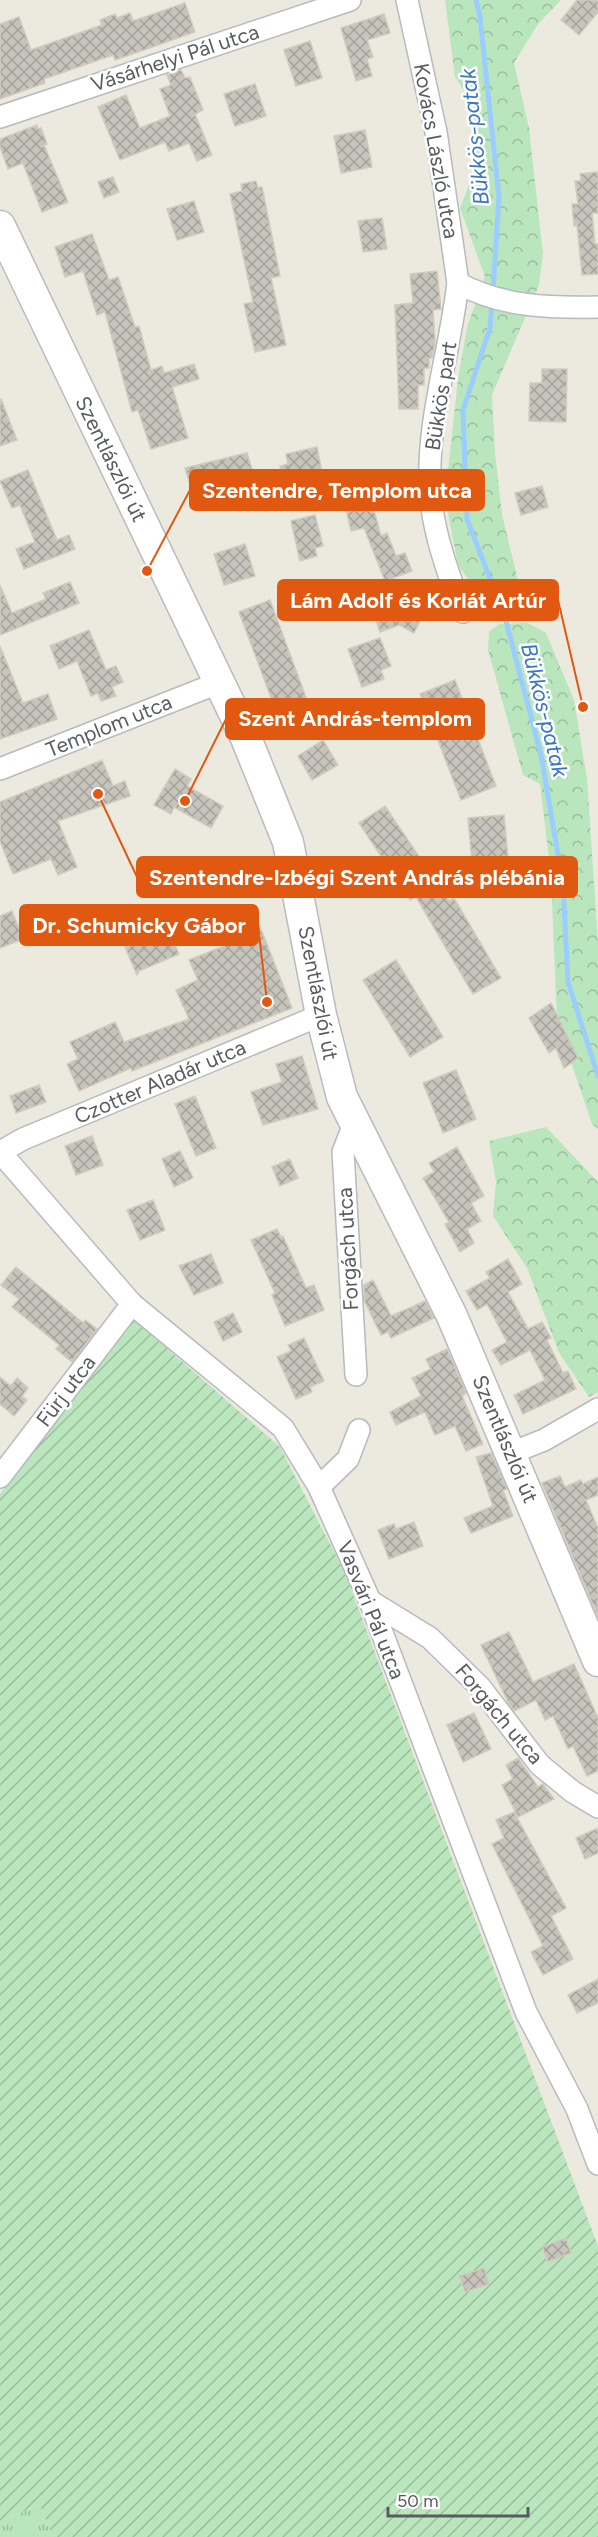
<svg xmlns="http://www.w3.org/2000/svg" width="598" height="2537" font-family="Figtree,sans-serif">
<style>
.grass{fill:url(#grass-tufts)}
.forest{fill:url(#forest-crowns)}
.garden{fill:url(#garden-furrows)}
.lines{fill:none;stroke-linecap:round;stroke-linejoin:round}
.stream{stroke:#9ccdff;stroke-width:5}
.building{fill:url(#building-cross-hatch);stroke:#d1ccbd;stroke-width:1.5}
.street-casing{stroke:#b7babf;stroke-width:24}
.secondary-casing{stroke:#b8bbc2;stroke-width:33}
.street{stroke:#fff;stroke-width:21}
.secondary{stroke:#fff;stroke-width:30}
.labels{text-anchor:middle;stroke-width:5;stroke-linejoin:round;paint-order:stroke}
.street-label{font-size:21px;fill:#585c61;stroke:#fff}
.water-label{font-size:22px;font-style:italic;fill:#3b75c6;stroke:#fff}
.leader{fill:none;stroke:#e15910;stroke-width:2}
.callout-dot{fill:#e15910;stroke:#fff;stroke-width:2}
.callout{fill:#e15910;stroke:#e15910;stroke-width:2}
.callout-label{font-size:22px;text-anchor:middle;font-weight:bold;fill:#fff}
</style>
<defs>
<pattern id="grass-tufts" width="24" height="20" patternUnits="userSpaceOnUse" patternTransform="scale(1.5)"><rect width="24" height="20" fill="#bae6bd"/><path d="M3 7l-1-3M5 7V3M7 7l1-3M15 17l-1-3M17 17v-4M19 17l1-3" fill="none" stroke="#9abe9d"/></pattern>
<pattern id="forest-crowns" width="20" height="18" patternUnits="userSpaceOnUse" patternTransform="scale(1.5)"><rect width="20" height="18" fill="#bae6bd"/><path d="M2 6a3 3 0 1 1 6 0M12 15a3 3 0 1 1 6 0" fill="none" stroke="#9abe9d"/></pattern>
<pattern id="garden-furrows" width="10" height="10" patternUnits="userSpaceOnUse" patternTransform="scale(1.5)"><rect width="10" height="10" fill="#bae6bd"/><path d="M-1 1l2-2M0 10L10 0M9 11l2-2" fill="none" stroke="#9abe9d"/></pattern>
<pattern id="building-cross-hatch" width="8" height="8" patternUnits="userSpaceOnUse" patternTransform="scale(1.5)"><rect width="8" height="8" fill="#c7c4bc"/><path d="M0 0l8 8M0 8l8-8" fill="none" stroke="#a4a29c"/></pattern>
</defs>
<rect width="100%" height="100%" fill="#eceadf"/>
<polygon class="grass" points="39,2504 53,2537 0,2537 0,2522"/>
<g class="forest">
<polygon points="445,0 561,0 538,24 514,63 529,128 543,254 539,285 492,395 495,453 502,514 524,606 490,609 458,565 445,498 458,379 467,327 485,277 460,208 477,165 474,106 455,77"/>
<polygon points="528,623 546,633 574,700 587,779 598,943 598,1129 592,1124 557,1021 551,876 540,784 523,775 488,650 489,632 499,624"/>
<polygon points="546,1127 598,1182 598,1392 589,1397 559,1353 527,1268 493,1216 496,1182 489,1141"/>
</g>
<polygon class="garden" points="131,1317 280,1447 345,1573 598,2246 598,2537 53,2537 39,2504 0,2522 0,1494"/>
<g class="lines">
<g class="stream">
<polyline points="476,0 480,17 499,197 493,291"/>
<polyline points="492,303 490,328 463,410 467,519 505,617 541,755 563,884 568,982 598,1076"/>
</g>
</g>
<g class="building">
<polygon points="577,0 598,0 598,12 579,35 561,20"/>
<polygon points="185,3 195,32 115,60 113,55 44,79 45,83 0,99 0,24 19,17 31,50 102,25 100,20 115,14 117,18 130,13 133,21"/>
<polygon points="384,14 390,33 367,40 373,57 367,59 372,76 356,81 341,28"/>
<polygon points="310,41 322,78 296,86 284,50"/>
<polygon points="181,70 185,78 190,77 203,110 195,114 212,155 197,161 189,143 169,151 165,142 120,160 98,107 126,95 140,128 170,116 160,89 171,85 167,75"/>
<polygon points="255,84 266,116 235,126 224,94"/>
<polygon points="37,125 38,129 41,128 47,144 44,145 68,202 42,212 23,163 8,169 0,147 0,139"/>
<polygon points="365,130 372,167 341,173 334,136"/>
<polygon points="598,172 598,213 592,213 595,244 598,244 598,274 582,275 577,225 574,226 572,204 578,204 575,181 581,181 580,174"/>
<polygon points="113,177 119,192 104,198 98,182"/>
<polygon points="256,181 258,188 262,187 280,276 271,278 286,345 255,352 244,304 253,302 230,194 242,191 241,184"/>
<polygon points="194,201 204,232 177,240 167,209"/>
<polygon points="382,218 387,249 363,252 358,221"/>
<polygon points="92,234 109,280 118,277 135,327 139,326 151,370 162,366 164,373 194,364 199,379 172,387 188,438 151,449 138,410 132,412 105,312 97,315 83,271 65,277 55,247"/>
<polygon points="437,271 441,309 433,310 435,343 432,358 429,358 429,368 424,368 424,385 418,385 418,409 399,409 395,305 413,303 410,274"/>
<polygon points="542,369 567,369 566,422 529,421 530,383 542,383"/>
<polygon points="1,399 17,440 0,446 0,400"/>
<polygon points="317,447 329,507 315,511 307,479 284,484 280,466 288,464 286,454"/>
<polygon points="247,453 254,476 224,484 226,492 195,501 185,468"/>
<polygon points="28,470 57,540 69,535 75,549 24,569 16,549 35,542 20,505 12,508 0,481"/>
<polygon points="415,474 418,492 372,503 381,536 387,533 396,556 405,553 412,571 385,581 364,528 351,531 342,492"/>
<polygon points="542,486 548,507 521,515 515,493"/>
<polygon points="315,515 323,546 315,548 317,556 300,561 291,521"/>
<polygon points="245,544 255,576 224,585 214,554"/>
<polygon points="70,582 79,603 0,635 0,585 12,613 46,599 43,593"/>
<polygon points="270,600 307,700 276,711 239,612"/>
<polygon points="402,604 423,615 414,633 399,625 380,632 374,615"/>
<polygon points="89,630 106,670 116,666 123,682 112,687 116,696 101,701 98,693 91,696 77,661 59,669 50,646"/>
<polygon points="380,638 391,666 381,670 384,679 362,687 348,649"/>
<polygon points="0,646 23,703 48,694 57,719 0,739"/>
<polygon points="455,680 496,786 461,800 420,694"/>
<polygon points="323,740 338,765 312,780 298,756"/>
<polygon points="102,760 113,786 125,781 130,796 58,821 77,867 58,875 51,859 13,874 0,841 0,802"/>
<polygon points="175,769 191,779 187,786 223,806 211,828 174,807 171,814 154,805"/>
<polygon points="385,806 449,901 454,898 501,978 473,994 416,897 410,900 359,823"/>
<polygon points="504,815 510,880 474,884 468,818"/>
<polygon points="12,911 23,939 0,948 0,916"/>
<polygon points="162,919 150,946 171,937 179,954 139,971 137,975 125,947 130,946 125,935"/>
<polygon points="259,924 292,1008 132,1071 131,1068 79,1091 67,1064 78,1059 70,1042 115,1022 124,1042 189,1019 176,990 198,980 189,960 234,942 231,936"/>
<polygon points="396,960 443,1037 410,1057 363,980"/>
<polygon points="551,1003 578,1058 564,1068 556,1048 549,1053 529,1018"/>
<polygon points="302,1056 318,1109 263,1125 251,1092 282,1082 276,1064"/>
<polygon points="456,1070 476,1119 443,1133 423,1083"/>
<polygon points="39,1085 46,1102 16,1113 10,1096"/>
<polygon points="195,1096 216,1148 196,1156 175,1104"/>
<polygon points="92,1136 103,1165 76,1175 65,1146"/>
<polygon points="457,1147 484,1196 471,1203 481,1221 467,1229 474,1243 460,1252 445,1224 449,1222 423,1178 434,1172 429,1163"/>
<polygon points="180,1151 193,1178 174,1187 162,1159"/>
<polygon points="290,1159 298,1178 280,1186 272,1167"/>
<polygon points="153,1200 165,1230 140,1240 127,1210"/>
<polygon points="277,1229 281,1237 283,1236 306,1288 314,1285 324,1310 285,1326 272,1295 275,1293 251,1240"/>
<polygon points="211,1254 223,1283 194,1295 179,1266"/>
<polygon points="508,1259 522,1284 508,1292 528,1329 542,1322 551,1338 547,1340 563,1373 568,1371 576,1389 523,1414 514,1395 545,1380 530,1350 501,1365 492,1350 507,1342 487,1304 477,1310 466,1291 490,1278 486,1272"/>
<polygon points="16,1267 83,1323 85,1320 97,1329 72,1362 56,1349 59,1345 12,1307 19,1299 1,1285"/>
<polygon points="373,1280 391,1316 425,1301 434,1318 391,1338 388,1332 381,1335 364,1300 364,1285"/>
<polygon points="233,1313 242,1332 223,1341 214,1322"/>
<polygon points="304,1338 324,1381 310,1387 312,1392 296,1399 277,1357 291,1351 288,1345"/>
<polygon points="447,1349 466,1393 462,1396 483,1444 466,1451 455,1426 435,1435 425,1412 396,1425 390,1412 421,1396 412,1378 431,1369 426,1359"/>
<polygon points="0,1377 11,1386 17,1378 28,1388 22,1396 27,1400 14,1416 0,1404"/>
<polygon points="491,1453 507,1489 503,1490 513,1516 471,1533 464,1518 493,1506 476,1457"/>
<polygon points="560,1476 565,1487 581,1480 583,1484 598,1477 598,1495 586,1500 598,1528 598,1617 542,1483"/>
<polygon points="414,1522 423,1546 389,1559 378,1530 394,1524 396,1529"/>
<polygon points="509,1632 533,1682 574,1664 598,1718 598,1771 587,1776 573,1746 568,1749 553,1716 545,1720 536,1700 514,1711 509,1704 481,1645"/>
<polygon points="474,1713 491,1749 463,1762 447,1725"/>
<polygon points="518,1758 538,1787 543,1784 554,1799 518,1817 502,1785 513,1779 506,1765"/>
<polygon points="514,1812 566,1908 551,1916 573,1959 543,1975 531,1952 543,1946 492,1844 504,1838 496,1820"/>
<polygon points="598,1828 598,1853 585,1859 576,1838"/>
<polygon points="598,1979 598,2003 577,2013 568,1995"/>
<polygon points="566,2238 571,2253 548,2262 542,2247"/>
<polygon points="484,2268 489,2284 465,2292 459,2276"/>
</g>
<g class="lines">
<g class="street-casing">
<g id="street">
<path d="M407 0 436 132 458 283C502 307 550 308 598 307"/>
<polyline points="0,117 350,0"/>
<path d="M458 283C450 352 427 419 430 488 432 530 448 574 463 612"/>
<polyline points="0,769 218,683"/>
<polyline points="354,1124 343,1152 356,1375"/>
<polyline points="0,1152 132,1304 283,1428 319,1487 370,1601 526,2012 577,2109 598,2164"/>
<polyline points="0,1152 23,1139 321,1015"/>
<polyline points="511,1453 544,1440 598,1409"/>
<polyline points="0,1477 132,1304"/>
<polyline points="319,1487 348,1459 359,1430"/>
<polyline points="370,1601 430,1638 480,1687 540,1765 573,1792 598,1807"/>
</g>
</g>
<g class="secondary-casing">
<polyline id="secondary" points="0,226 246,738 288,842 321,1015 342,1097 452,1316 598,1661"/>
</g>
<use href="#street" class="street"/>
<use href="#secondary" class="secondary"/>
</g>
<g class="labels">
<g class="street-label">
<text transform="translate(175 58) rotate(-18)" y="7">Vásárhelyi Pál utca</text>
<text transform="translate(436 151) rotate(80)" y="7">Kovács László utca</text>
<text transform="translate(441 396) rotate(-81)" y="7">Bükkös part</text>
<text transform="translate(111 459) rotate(64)" y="7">Szentlászlói út</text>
<text transform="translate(109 726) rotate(-22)" y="7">Templom utca</text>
<text transform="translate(318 993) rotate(79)" y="7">Szentlászlói út</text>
<text transform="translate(160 1082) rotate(-23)" y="7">Czotter Aladár utca</text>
<text transform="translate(348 1249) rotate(-93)" y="7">Forgách utca</text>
<text transform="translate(66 1391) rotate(-53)" y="7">Fürj utca</text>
<text transform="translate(505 1439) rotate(67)" y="7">Szentlászlói út</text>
<text transform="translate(371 1610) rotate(68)" y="7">Vasvári Pál utca</text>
<text transform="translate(499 1714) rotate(50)" y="7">Forgách utca</text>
</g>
<g class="water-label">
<text transform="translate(474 137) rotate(-96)" y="8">Bükkös-patak</text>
<text transform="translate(545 710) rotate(76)" y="8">Bükkös-patak</text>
</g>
</g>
<path class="leader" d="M147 571L190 490M583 707L558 600M185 801L226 719M98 794L137 877M267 1002L258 925"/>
<g class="callout-dot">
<circle cx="147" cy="571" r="6"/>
<circle cx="583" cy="707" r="6"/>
<circle cx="185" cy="801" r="6"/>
<circle cx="98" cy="794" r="6"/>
<circle cx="267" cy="1002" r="6"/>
</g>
<g class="callout">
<rect x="190" y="470" width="294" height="40" rx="6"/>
<rect x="278" y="580" width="280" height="40" rx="6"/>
<rect x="226" y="699" width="258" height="40" rx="6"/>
<rect x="137" y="857" width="440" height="40" rx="6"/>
<rect x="20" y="905" width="238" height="40" rx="6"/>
</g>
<g class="callout-label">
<text x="337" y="498">Szentendre, Templom utca</text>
<text x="418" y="608">Lám Adolf és Korlát Artúr</text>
<text x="355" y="726">Szent András-templom</text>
<text x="357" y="885">Szentendre-Izbégi Szent András plébánia</text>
<text x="139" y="933">Dr. Schumicky Gábor</text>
</g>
<path d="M388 2507v9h140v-9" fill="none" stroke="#585c61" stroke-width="3"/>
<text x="397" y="2507" font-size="18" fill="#585c61" stroke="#ffffff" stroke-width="4.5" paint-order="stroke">50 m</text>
</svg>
